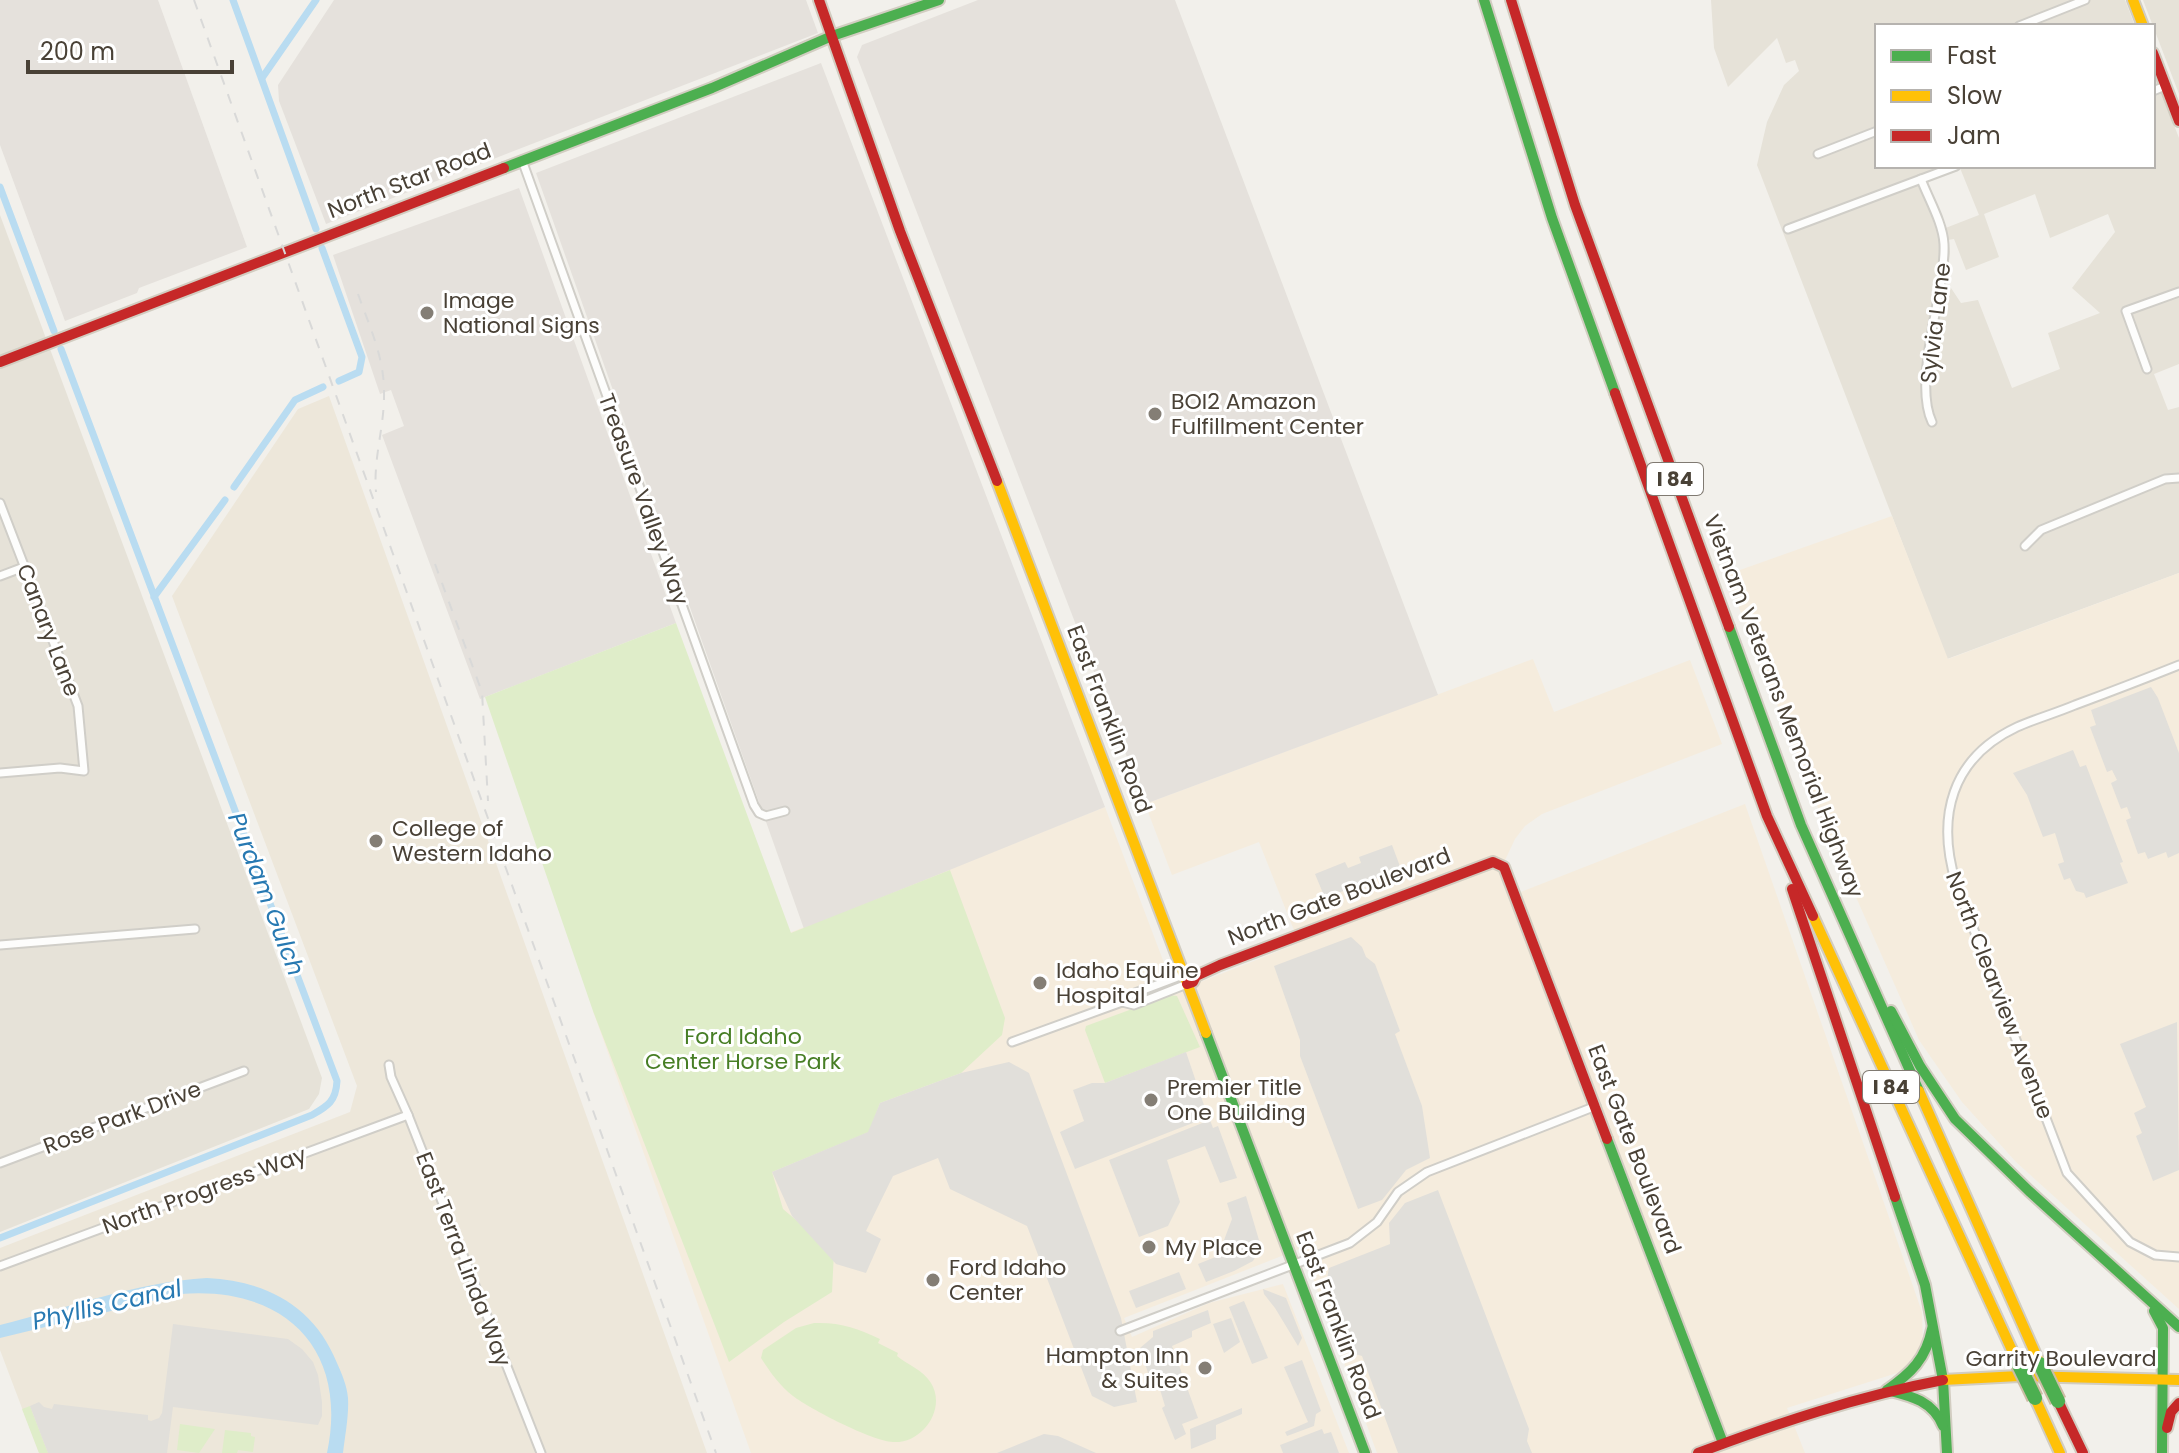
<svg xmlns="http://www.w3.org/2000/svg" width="2179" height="1453" font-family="Poppins,sans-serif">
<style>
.residential{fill:#e6e2d8;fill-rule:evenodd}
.commercial{fill:#f5ecdd}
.industrial{fill:#e5e1dc}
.education{fill:#ede7da}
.green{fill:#dfedc9}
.parking{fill:#e1dfda}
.water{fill:#b9dcf1}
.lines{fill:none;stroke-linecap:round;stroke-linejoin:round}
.canal{stroke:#b9dcf1;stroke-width:7}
.street-casing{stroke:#d0cec8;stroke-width:11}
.fast-casing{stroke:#d2cdc1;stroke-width:14}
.slow-casing{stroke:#d2cdc1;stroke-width:14}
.jam-casing{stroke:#d2cdc1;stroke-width:14}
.street{stroke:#fdfdfc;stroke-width:7}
.fast{stroke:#4caf50;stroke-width:10}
.slow{stroke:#ffc107;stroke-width:10}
.jam{stroke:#c62828;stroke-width:10}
.rail{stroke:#d9d9d8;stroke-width:2;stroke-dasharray:10 10;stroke-linecap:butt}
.fast-bridge-casing{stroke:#cbbda5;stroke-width:18;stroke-linecap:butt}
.fast-bridge{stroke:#4caf50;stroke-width:14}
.poi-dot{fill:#847e75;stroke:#fff;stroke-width:3}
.labels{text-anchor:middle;stroke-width:6;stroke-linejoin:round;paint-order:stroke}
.shield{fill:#fff;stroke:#807a72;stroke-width:2}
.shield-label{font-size:20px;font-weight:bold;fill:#494136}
.street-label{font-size:22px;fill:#494136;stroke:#fff}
.poi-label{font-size:22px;fill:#494136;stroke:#fff;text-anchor:start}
.park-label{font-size:22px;fill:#477e25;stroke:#fff}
.water-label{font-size:24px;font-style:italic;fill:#2779b2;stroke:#fff}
</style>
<rect width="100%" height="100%" fill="#f2f0eb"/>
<g class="residential">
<path d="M1711 0H2125L2135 26H1877V166H2153V71L2179 138V364L2154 374 2168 410 2179 407V573L1947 659 1757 165 1767 122 1784 85 1799 71 1795 60 1786 63 1777 38 1728 87 1714 48ZM1960 168 1979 215 1943 229 1927 186 1930 179ZM2035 194 2050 238 2108 214 2115 232 2072 288 2100 313 2048 333 2060 369 2012 388 1978 300 1961 303 1947 282 1950 252 1948 240 1954 239 1966 270 1999 257 1984 214Z"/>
<polygon points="2143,0 2179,0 2179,94 2153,26"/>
<polygon points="0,215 322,1078 319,1094 309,1109 0,1232"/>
</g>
<g class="commercial">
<polygon points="1892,516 1948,659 2179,573 2179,1309 2016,1162 1962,1102 1919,1040 1830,838 1726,575"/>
<polygon points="1533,659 1554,712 1690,660 1722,744 1542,814 1525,826 1515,839 1499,873 1508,897 1745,804 1922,1312 1923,1344 1914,1362 1897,1373 1787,1408 1805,1453 1377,1453 1302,1248 1124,1318 1132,1337 1209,1303 1283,1284 1349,1453 751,1453 593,1011 1105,807 1175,992 1299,943 1259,842 1172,875 1145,804"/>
</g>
<g class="industrial">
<polygon points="0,0 158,0 247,247 139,288 137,293 65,321 0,145"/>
<polygon points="334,0 806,0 818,33 326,224 279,101 278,85"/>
<polygon points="978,0 1175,0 1438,695 1145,804 857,57 862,45"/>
<polygon points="821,63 1105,807 804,929 536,173"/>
<polygon points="519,188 676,623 480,699 382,435 404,426 391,390 380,394 333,255"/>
</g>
<polygon class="education" points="329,396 707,1453 39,1453 0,1350 0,1248 350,1112 357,1086 172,596 298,409"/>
<g class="green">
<polygon points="676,623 791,933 950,870 1005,1018 1002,1035 961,1073 880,1103 869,1132 772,1172 783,1209 834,1252 832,1292 784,1322 729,1362 593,1011 485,697"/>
<polygon points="1170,995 1177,996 1200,1047 1105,1083 1085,1030 1086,1026"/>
<path d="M814 1323C840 1322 857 1328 880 1339L878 1343 898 1353 897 1356C908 1365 923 1370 931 1383 947 1409 922 1444 893 1442 872 1441 810 1409 793 1396 779 1385 770 1372 761 1358L763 1350 796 1328Z"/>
<polygon points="30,1406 48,1453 39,1453 22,1409"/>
<polygon points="180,1424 215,1429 199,1453 177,1450"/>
<polygon points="225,1430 251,1433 251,1436 255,1437 253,1452 238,1450 237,1453 222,1453"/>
</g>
<g class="parking">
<polygon points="2151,687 2158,698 2179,753 2179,853 2168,858 2166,852 2148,859 2145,852 2138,854 2126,820 2131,818 2127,807 2121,809 2111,783 2117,780 2112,770 2107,772 2090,727 2096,725 2091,710"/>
<polygon points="2073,750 2080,767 2086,765 2123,862 2120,863 2128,883 2086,898 2084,893 2076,891 2070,878 2064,880 2058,864 2064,862 2055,833 2043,837 2027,795 2013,773"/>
<polygon points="1392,845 1401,869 1325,898 1315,874 1345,862 1348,868 1361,863 1359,857"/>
<polygon points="1351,937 1362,947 1366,957 1375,964 1400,1031 1395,1034 1422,1106 1430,1158 1406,1170 1382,1200 1358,1209 1300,1056 1300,1040 1274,966"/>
<polygon points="2177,1022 2179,1170 2153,1181 2136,1136 2142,1133 2134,1113 2146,1107 2120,1044"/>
<polygon points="1186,1052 1208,1117 1075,1169 1060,1132 1084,1121 1073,1090 1092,1083 1105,1083"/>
<polygon points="1009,1062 1029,1073 1041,1105 1121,1318 1137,1402 1114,1407 1092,1396 1027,1226 950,1189 938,1158 893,1176 866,1231 881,1239 866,1273 836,1264 792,1216 772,1172 868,1132 880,1103 961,1073"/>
<polygon points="1210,1120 1213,1128 1218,1126 1237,1178 1220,1183 1205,1146 1167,1160 1180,1202 1168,1226 1139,1237 1109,1160"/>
<polygon points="1438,1190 1529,1429 1527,1441 1532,1453 1398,1453 1362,1356 1355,1354 1350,1348 1326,1285 1329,1268 1390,1244 1389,1223 1405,1203"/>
<polygon points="1246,1196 1261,1247 1253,1261 1234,1271 1206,1282 1198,1264 1218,1256 1232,1219 1227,1203"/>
<polygon points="1179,1272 1186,1289 1136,1308 1129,1291"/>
<polygon points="1263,1289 1286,1298 1302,1338 1298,1346 1275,1308 1264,1294"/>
<polygon points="1244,1301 1268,1358 1252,1364 1229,1307"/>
<polygon points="1208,1310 1211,1323 1192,1331 1192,1337 1172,1346 1198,1418 1182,1424 1186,1434 1175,1440 1162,1408 1165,1406 1155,1373 1148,1373 1140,1348 1153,1337 1153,1331"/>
<polygon points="1231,1318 1240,1342 1224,1353 1213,1324"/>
<polygon points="173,1324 288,1339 302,1349 313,1362 318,1375 322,1402 322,1416 318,1425 173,1407 167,1453 48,1453 30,1406 39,1402 44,1407 52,1409 54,1404 148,1415 148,1420 151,1421 159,1418 162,1413"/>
<polygon points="1302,1360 1321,1411 1316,1414 1314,1426 1287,1436 1285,1432 1308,1422 1284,1367"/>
<polygon points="1242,1408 1242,1414 1216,1425 1216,1439 1191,1449 1190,1429"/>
<polygon points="1322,1429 1324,1434 1331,1432 1339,1453 1283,1453 1280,1445"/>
<polygon points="1044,1434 1058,1436 1096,1453 997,1453"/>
</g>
<path class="water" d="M207 1278C267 1281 314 1306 337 1363 342 1374 347 1386 348 1398 349 1416 345 1435 343 1453H327C349 1348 284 1286 181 1294L0 1338V1325C68 1308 136 1282 207 1278Z"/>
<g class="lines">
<g class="canal">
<polyline points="233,0 316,229"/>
<polyline points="262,78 316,0"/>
<polyline points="0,187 54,331"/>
<polyline points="322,248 362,357 359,372 339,381"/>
<polyline points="234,487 295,400 323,387"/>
<polyline points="154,597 225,500"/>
<path d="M0 1238 312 1115C328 1106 336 1101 337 1081L61 349"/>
</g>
<g class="street-casing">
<g id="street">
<polyline points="2019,26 2085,0"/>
<polyline points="2153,91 2165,86"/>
<polyline points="1818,154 1877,131"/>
<polyline points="522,160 754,805 759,813 766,816 785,811"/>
<path d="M1921 179C1928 198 1943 223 1944 244 1946 292 1912 379 1932 422"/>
<polyline points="1788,229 1956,166"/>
<polyline points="2147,369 2126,311 2179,292"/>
<polyline points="0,503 78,706 84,771 60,768 0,773"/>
<polyline points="2025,546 2041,530 2165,479 2179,478"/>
<polyline points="0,576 24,567"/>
<path d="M2179 665C2144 679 2110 692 2075 705 2056 713 2035 719 2017 727 1951 758 1936 817 1956 883L2067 1173 2130 1242 2155 1255 2179 1257"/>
<polyline points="0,945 195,929"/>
<polyline points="1122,1002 1134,1005 1187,984"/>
<polyline points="1012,1042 1122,1002 1130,995 1183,975"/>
<polyline points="389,1065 391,1077 408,1115 541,1453"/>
<polyline points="0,1163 244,1071"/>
<polyline points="0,1266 408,1115"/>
<polyline points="1120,1331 1350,1243 1377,1222 1398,1192 1427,1172 1596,1106"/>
</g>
</g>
<g class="fast-casing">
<g id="fast">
<polyline points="1484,0 1552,218 1615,393"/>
<polyline points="504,168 712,88 832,36 939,0"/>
<polyline points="1729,627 1801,825 1919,1091"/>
<polyline points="1891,1011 1920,1066 1955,1119 2029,1191 2179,1327"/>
<polyline points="1206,1033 1365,1453"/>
<polyline points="1607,1139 1723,1443"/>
<polyline points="1895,1197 1925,1285 1943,1380 1947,1453"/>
<polyline points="2154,1311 2163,1328 2162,1453"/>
<path d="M1887 1390C1911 1373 1926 1359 1932 1329"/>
<path d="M1887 1390C1911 1396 1933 1401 1943 1426"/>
</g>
</g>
<g class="slow-casing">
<g id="slow">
<polyline points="2133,0 2143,26"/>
<polyline points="997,481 1206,1033"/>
<polyline points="1813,916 2016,1359"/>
<polyline points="1919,1091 2040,1364"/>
<polyline points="1943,1380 2019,1376 2179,1380"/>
<polyline points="2035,1398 2060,1453"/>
</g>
</g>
<g class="jam-casing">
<g id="jam">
<polyline points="819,0 900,231 997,481"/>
<polyline points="1511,0 1575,205 1729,627"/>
<polyline points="2153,53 2179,121"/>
<polyline points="0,362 504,168"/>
<polyline points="1615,393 1767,816 1813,916"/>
<polyline points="1792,889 1895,1197"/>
<polyline points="1187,984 1193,982 1196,976 1220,965 1493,862 1504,867 1607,1139"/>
<polyline points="2058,1401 2083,1453"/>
<polyline points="2167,1428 2171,1412 2179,1403"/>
<path d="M1698 1453C1778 1423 1859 1396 1943 1380"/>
</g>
</g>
<use href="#street" class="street"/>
<use href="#fast" class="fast"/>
<use href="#slow" class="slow"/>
<use href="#jam" class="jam"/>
<g class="rail">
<polyline points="194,0 716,1453"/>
<path d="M358 294C369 325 384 357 384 391 385 425 373 458 376 492"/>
<polyline points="435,564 482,692 488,801"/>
</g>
<g class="fast-bridge-casing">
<g id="fast-bridge">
<polyline points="2016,1359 2035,1398"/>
<polyline points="2040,1364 2058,1401"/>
</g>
</g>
<use href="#fast-bridge" class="fast-bridge"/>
</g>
<g class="poi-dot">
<circle cx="427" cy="313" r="8"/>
<circle cx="1155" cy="414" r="8"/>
<circle cx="376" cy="841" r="8"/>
<circle cx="1040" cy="983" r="8"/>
<circle cx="1151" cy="1100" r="8"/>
<circle cx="1149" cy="1247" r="8"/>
<circle cx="933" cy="1280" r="8"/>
<circle cx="1205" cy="1368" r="8"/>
</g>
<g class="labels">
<g class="shield">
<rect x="1647" y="463" width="56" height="32" rx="6"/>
<rect x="1863" y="1071" width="56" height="32" rx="6"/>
</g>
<g class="shield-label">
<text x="1675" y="486">I 84</text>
<text x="1891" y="1094">I 84</text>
</g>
<g class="street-label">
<text transform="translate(409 180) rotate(-21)" y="8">North Star Road</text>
<text transform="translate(1935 323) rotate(-83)" y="8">Sylvia Lane</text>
<text transform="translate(644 499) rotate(70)" y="8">Treasure Valley Way</text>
<text transform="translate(49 630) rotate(69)" y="8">Canary Lane</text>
<text transform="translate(1784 706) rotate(69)" y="8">Vietnam Veterans Memorial Highway</text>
<text transform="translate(1110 719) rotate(69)" y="8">East Franklin Road</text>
<text transform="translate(1339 896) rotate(-21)" y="8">North Gate Boulevard</text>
<text transform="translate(2000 995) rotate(69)" y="8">North Clearview Avenue</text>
<text transform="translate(122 1117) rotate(-21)" y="8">Rose Park Drive</text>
<text transform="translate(1635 1149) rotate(69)" y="8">East Gate Boulevard</text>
<text transform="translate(204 1190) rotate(-20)" y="8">North Progress Way</text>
<text transform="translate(464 1259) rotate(69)" y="8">East Terra Linda Way</text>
<text transform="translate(1339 1325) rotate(69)" y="8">East Franklin Road</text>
<text x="2061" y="1366">Garrity Boulevard</text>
</g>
<g class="poi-label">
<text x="443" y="308">Image<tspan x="443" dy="25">National Signs</tspan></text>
<text x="1171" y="409">BOI2 Amazon<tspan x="1171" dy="25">Fulfillment Center</tspan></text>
<text x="392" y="836">College of<tspan x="392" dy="25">Western Idaho</tspan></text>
<text x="1056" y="978">Idaho Equine<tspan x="1056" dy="25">Hospital</tspan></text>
<text x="1167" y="1095">Premier Title<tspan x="1167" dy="25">One Building</tspan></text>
<text x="1165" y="1255">My Place</text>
<text x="949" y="1275">Ford Idaho<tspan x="949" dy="25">Center</tspan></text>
<text x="1189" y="1363" text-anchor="end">Hampton Inn<tspan x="1189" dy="25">&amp; Suites</tspan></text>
</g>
<g class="park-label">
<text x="743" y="1044">Ford Idaho<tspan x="743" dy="25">Center Horse Park</tspan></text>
</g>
<g class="water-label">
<text transform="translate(266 894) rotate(69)" y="8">Purdam Gulch</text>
<text transform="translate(107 1305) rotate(-13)" y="8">Phyllis Canal</text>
</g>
</g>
<rect x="1875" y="24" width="280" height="144" fill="#ffffff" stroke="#b6b3af" stroke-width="2"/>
<rect x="1891" y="50" width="40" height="12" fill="#4caf50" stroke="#b6b3af" stroke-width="2"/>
<text x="1947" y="64" font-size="24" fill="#494136">Fast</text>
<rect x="1891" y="90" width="40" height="12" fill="#ffc107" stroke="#b6b3af" stroke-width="2"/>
<text x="1947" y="104" font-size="24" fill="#494136">Slow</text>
<rect x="1891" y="130" width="40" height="12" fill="#c62828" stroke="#b6b3af" stroke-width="2"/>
<text x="1947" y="144" font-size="24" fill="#494136">Jam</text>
<path d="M28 60v12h204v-12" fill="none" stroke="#494136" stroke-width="4"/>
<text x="40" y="60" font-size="24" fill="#494136" stroke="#ffffff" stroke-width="6" paint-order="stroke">200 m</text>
</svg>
